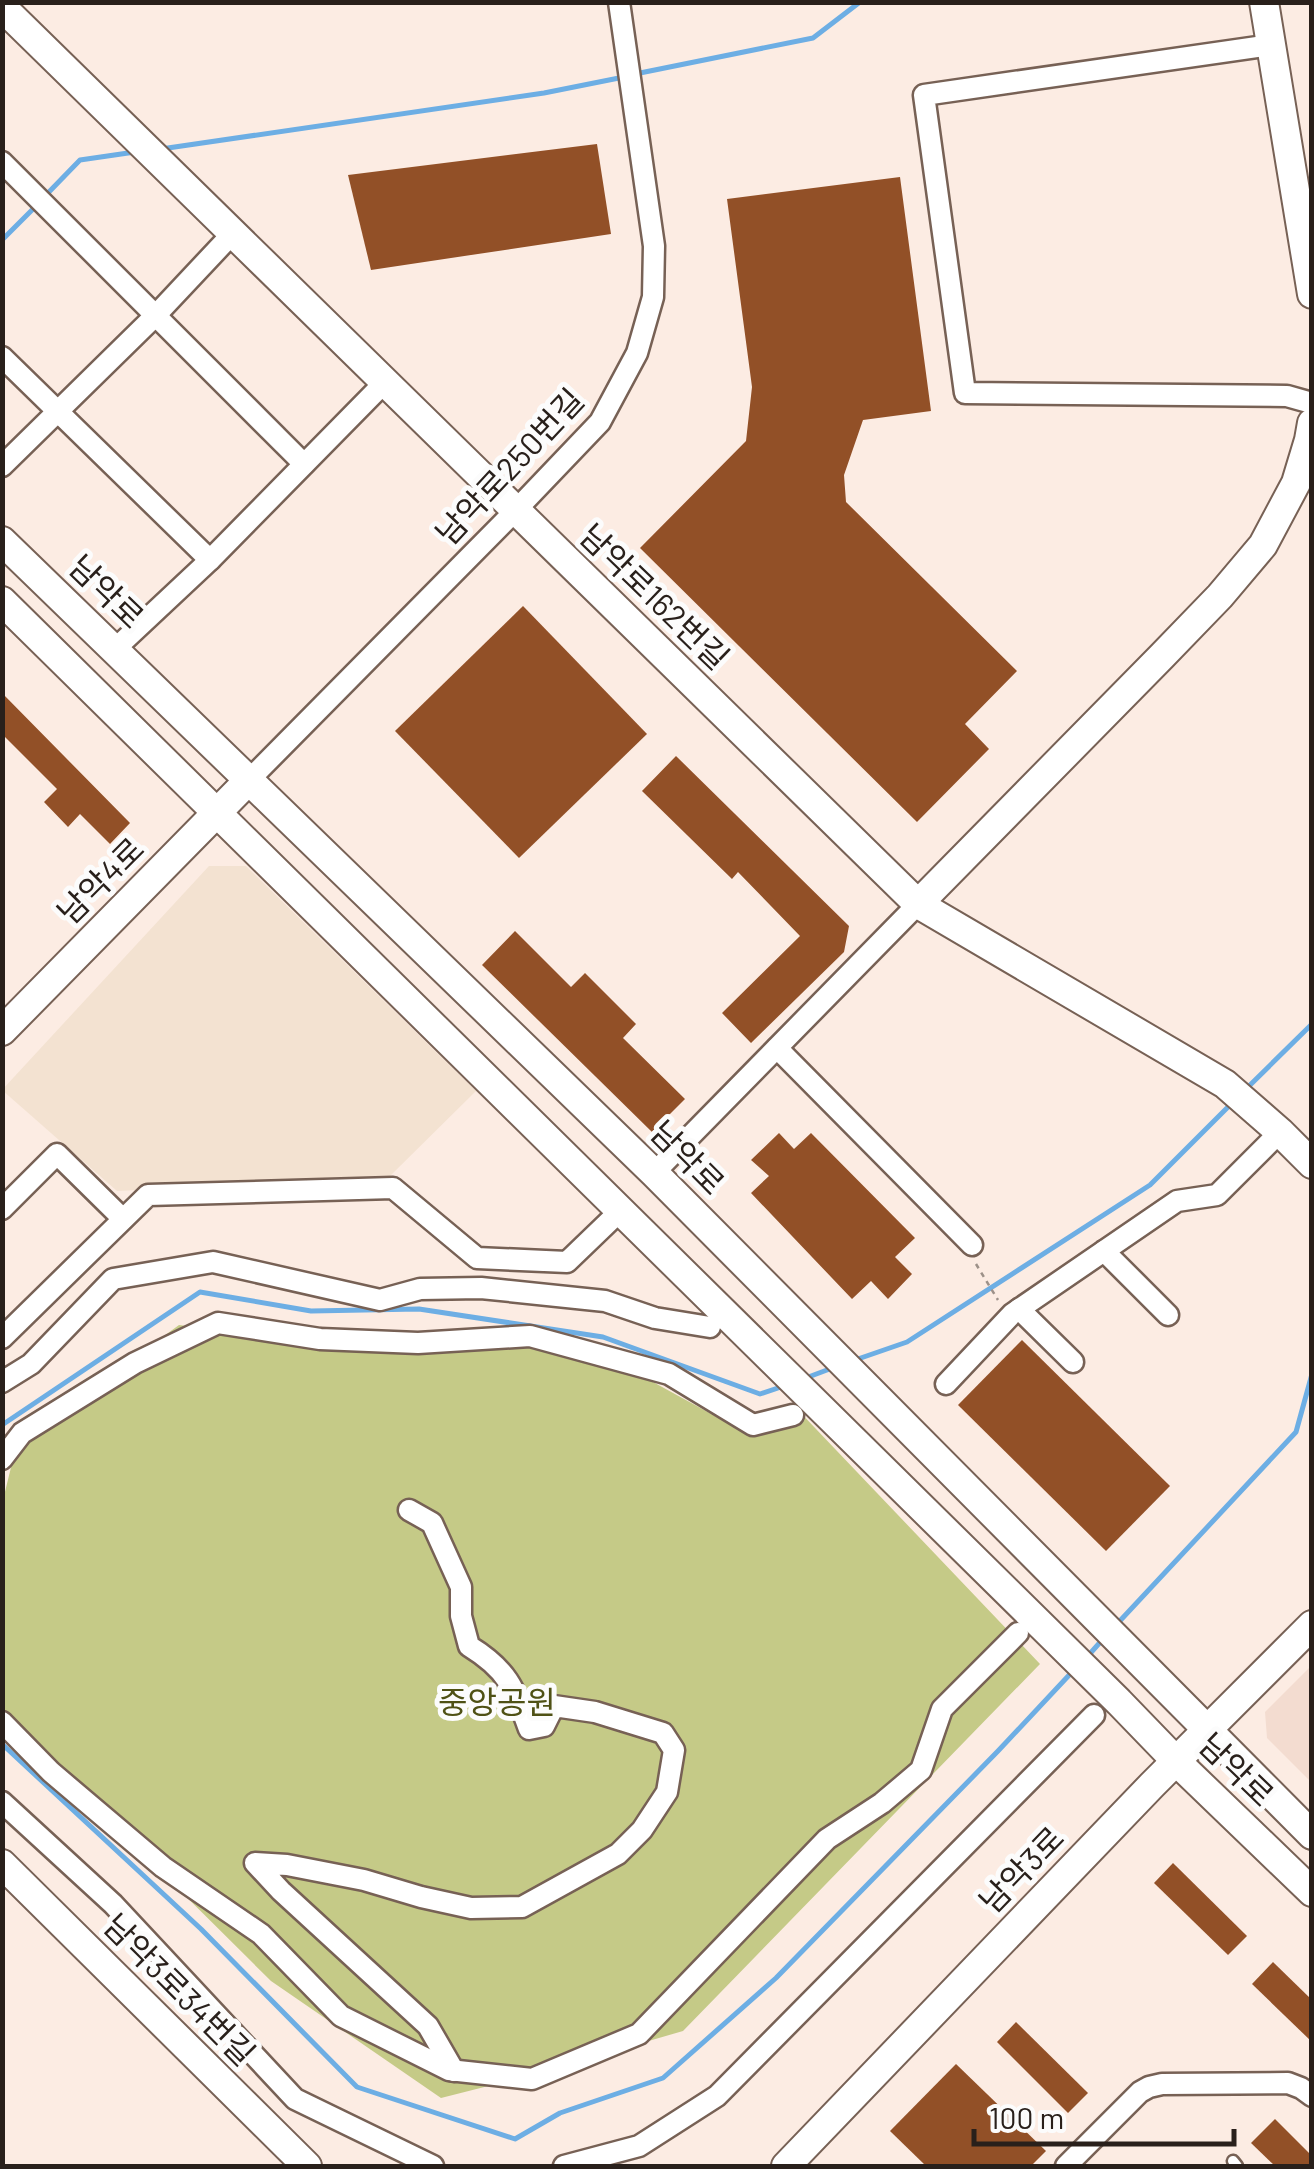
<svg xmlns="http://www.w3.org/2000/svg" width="1314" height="2169" font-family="Barlow,'Noto Sans KR',sans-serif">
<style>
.commercial{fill:#f3e2d1}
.education{fill:#f3dcd0}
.green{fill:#c5ca87}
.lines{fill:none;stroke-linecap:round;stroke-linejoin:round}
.stream{stroke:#6daee4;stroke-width:5}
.building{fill:#925027}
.lane-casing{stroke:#776155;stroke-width:15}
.street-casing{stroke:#776155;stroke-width:25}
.secondary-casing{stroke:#776155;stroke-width:32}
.path{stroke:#9d9189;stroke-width:2.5;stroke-dasharray:5 5;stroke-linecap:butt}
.lane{stroke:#fff;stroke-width:10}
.street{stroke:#fff;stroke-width:20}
.secondary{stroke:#fff;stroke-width:28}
.labels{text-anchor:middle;stroke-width:10;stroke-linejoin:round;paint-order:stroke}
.street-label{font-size:32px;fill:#29201b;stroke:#fcfcfc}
.park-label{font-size:32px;fill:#4f5115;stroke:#fcfcfc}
</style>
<rect width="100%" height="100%" fill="#fcece3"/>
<polygon class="commercial" points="209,866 246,866 476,1091 387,1179 117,1191 2,1090"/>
<polygon class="education" points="1311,1666 1311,1782 1267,1738 1265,1712"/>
<polygon class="green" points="179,1325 382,1351 580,1342 726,1422 796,1408 1040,1664 683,2031 528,2076 441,2098 271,1981 3,1715 2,1504 17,1443"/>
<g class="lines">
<g class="stream">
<polyline points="635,74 813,38 860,2"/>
<polyline points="161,149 544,93 624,77"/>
<polyline points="46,195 80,160 135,152"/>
<polyline points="2,240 39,203"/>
<polyline points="1246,1089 1312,1024"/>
<polyline points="855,1360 907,1342 1150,1185 1231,1104"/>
<polyline points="803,1379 835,1367"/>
<polyline points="2,1425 200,1292 311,1311 419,1309 603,1337 760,1394 784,1386"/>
<polyline points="1117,1624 1296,1432 1312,1374"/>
<polyline points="1087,1657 1103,1639"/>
<polyline points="2,1744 201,1929 357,2087 515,2139 560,2113 663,2078 776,1978 998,1751 1072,1672"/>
</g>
</g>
<g class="building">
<polygon points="597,144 611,234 371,270 348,175"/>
<polygon points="900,177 931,411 863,420 844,475 846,502 1017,671 965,724 989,749 917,822 640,548 746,441 752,387 727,199"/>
<polygon points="523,606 647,734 519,858 395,731"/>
<polygon points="2,693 130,823 110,844 80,814 68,827 44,802 57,789 2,734"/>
<polygon points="676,756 849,926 844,952 751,1043 722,1013 800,936 738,872 732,879 642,791"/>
<polygon points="515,931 571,987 585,973 636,1024 623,1038 685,1099 652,1132 482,965"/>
<polygon points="779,1133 794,1149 811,1133 915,1238 895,1257 912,1274 888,1299 871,1281 852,1299 751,1193 769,1176 751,1160"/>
<polygon points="1022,1340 1170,1486 1106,1551 958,1405"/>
<polygon points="1173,1863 1247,1936 1228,1955 1154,1883"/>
<polygon points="1273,1962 1312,2000 1312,2042 1252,1984"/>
<polygon points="1016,2022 1088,2093 1068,2113 997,2042"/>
<polygon points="956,2064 1046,2151 1031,2166 926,2166 890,2131"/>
<polygon points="1275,2119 1312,2156 1312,2166 1275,2166 1251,2143"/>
</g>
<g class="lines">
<g class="lane-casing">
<polyline id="lane" points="1233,2161 1237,2166"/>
</g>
<g class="street-casing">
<g id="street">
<polyline points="1271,45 924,95 965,393 1287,396 1312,403"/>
<polyline points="2,162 304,464"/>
<polyline points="2,357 210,560 385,382"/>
<polyline points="2,466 156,315 233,233"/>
<polyline points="115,649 210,560"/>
<polyline points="250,779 516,510 600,422 637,353 653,297 654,246 619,2"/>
<polyline points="777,1048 972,1245"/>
<polyline points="654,1173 918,904"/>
<polyline points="2,1209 57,1154 123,1219"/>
<polyline points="1104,1251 1168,1315"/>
<polyline points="1019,1309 1073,1362"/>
<polyline points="2,1338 148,1195 393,1188 477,1258 567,1262 620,1211"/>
<polyline points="2,1382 31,1364 113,1279 213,1262 380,1300 420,1289 481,1288 605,1301 655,1318 710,1327"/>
<polyline points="946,1384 1012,1314 1177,1201 1217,1195 1280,1132"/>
<polyline points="2,1459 22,1433 135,1363 218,1323 320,1339 418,1343 530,1336 669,1374 753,1425 793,1415"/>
<path d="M409 1510 432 1523 461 1587V1616L469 1646C508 1670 514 1688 529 1729L544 1726 554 1706 595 1712 663 1733 674 1750 667 1792 642 1830 618 1854 522 1907 471 1908 421 1897 364 1880 287 1865 255 1863 281 1891 428 2026 454 2071"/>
<polyline points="2,1722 51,1772 163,1867 261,1934 341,2016 449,2070 532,2079 639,2034 827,1839 882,1803 921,1770 942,1709 1018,1633"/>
<polyline points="2,1802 113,1904 295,2099 433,2166"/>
<polyline points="564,2166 639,2146 717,2096 1094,1715"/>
<polyline points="1066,2166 1140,2092 1149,2087 1162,2084 1288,2083 1301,2088 1312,2096"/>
</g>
</g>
<g class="secondary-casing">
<g id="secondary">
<polyline points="1264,2 1312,294"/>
<polyline points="2,7 918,904 1225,1084 1280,1132 1312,1164"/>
<polyline points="2,541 654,1173 1312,1835"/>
<path d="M2 601C375 968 747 1335 1119 1702L1177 1762 1312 1892"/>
<polyline points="918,904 1162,656 1220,596 1263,545 1296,483 1309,440 1312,423"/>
<polyline points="2,1031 250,779"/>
<polyline points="2,1864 307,2166"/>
<polyline points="786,2166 1152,1785 1312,1625"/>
</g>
</g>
<polyline class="path" points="976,1264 998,1300"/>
<use href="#lane" class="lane"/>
<use href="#street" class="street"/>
<use href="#secondary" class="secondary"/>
</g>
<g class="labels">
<g class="street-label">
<text transform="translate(510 467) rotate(-47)" y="11">남악로250번길</text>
<text transform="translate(106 592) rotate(44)" y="11">남악로</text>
<text transform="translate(654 597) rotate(44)" y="11">남악로162번길</text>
<text transform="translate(101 881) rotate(-45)" y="11">남악4로</text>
<text transform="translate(687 1158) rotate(45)" y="11">남악로</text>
<text transform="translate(1236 1770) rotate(44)" y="11">남악로</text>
<text transform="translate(1022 1870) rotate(-46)" y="11">남악3로</text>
<text transform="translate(179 1990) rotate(45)" y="11">남악3로34번길</text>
</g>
<g class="park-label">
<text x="497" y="1714">중앙공원</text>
</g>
</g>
<rect width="1314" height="2169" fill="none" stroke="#29201b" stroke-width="10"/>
<path d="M974 2129v15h260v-15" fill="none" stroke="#29201b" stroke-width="5"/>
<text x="989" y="2129" font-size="30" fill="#29201b" stroke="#fcfcfc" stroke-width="8" paint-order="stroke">100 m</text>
</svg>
